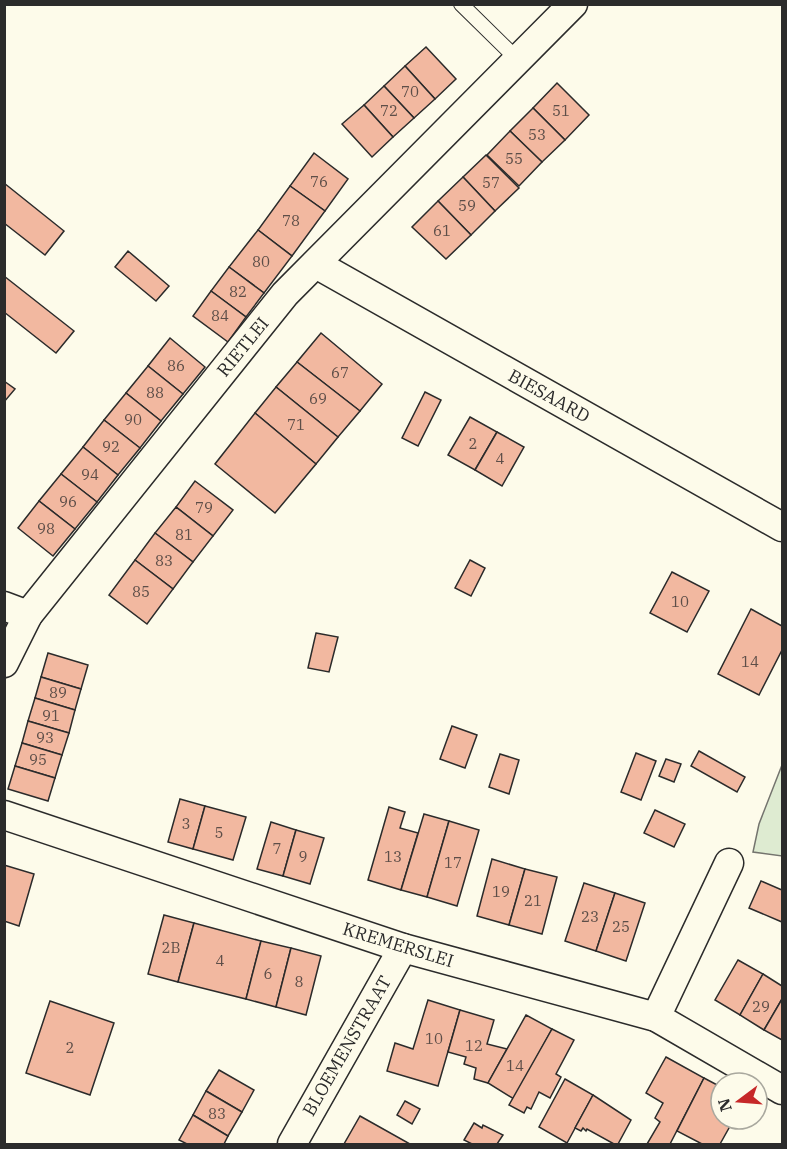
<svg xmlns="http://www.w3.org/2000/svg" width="787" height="1149" font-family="'IBM Plex Serif',serif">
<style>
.green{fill:#deebd1;stroke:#74746e;stroke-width:1.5}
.building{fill:#f2b8a0;stroke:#2b2b2b;stroke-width:1.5}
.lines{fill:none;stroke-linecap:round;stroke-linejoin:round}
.service-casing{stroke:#2b2b2b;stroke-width:16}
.minor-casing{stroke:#2b2b2b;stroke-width:31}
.service{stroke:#fdfbea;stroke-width:14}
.minor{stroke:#fdfbea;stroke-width:28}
.labels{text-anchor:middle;stroke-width:4.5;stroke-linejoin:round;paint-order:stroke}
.number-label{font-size:15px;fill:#5d4e48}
.street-label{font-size:18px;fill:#2b2b2b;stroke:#fdfbea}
</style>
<rect width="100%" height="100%" fill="#fdfbea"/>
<polygon class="green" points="782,765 782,856 753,852 759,824"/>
<g class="building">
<polygon points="426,47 456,79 435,99 405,66"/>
<polygon points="405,66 435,99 414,118 384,86"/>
<polygon points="557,83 589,115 565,140 533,108"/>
<polygon points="384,86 414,118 393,137 364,105"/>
<polygon points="364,105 393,137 372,157 342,124"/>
<polygon points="533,108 565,140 542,162 510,131"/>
<polygon points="510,131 542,162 519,186 487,155"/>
<polygon points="314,153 348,179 325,211 290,186"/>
<polygon points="486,155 519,188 495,211 463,177"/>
<polygon points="463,177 495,211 471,235 438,201"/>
<polygon points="4,183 64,231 45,255 4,223"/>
<polygon points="290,186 325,211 292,256 258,230"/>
<polygon points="438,201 471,235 446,259 412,227"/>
<polygon points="258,230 292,256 264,293 229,267"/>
<polygon points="128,251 169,286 156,301 115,267"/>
<polygon points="229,267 264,293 246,317 211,291"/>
<polygon points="4,276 74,331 56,353 4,312"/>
<polygon points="211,291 246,317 228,342 193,316"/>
<polygon points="321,333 382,384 360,411 297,362"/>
<polygon points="170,338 205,367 183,394 148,366"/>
<polygon points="297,362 360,411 338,437 276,387"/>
<polygon points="148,366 183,394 161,421 126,393"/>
<polygon points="4,381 15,389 4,402"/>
<polygon points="276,387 338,437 316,464 255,413"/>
<polygon points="425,392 441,400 418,446 402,438"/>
<polygon points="126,393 161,421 140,448 104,420"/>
<polygon points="255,413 316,464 275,513 215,464"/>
<polygon points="470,417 497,432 475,470 448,455"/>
<polygon points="104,420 140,448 118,475 83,447"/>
<polygon points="497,432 524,447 502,486 475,470"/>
<polygon points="83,447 118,475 97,502 61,474"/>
<polygon points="61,474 97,502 75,529 39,501"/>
<polygon points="195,481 233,510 213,536 176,507"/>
<polygon points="39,501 75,529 53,556 18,528"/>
<polygon points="176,507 213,536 193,562 155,533"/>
<polygon points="155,533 193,562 173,589 135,560"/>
<polygon points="135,560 173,589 147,624 109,595"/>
<polygon points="470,560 485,568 471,596 455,588"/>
<polygon points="672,572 709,591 687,632 650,613"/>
<polygon points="751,609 782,626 782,650 759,695 718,674"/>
<polygon points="316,633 338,637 329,672 308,668"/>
<polygon points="48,653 88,665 81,689 41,677"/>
<polygon points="41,677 81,689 75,710 35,698"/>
<polygon points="35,698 75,710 69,733 28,721"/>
<polygon points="28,721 69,733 62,755 22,743"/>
<polygon points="452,726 477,735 465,768 440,759"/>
<polygon points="22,743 62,755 55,778 15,766"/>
<polygon points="699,751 745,777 737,792 691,766"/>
<polygon points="636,753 656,761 641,800 621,792"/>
<polygon points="500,754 519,760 509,794 489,787"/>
<polygon points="666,759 681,764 674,782 659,776"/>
<polygon points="15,766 55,778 48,801 8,789"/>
<polygon points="180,799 205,806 193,849 168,842"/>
<polygon points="205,806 246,817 233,860 193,849"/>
<polygon points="389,807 405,812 400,828 418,833 401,890 368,880"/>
<polygon points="655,810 685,824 674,847 644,833"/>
<polygon points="424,814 449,821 427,897 401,890"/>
<polygon points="449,821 479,830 457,906 427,897"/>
<polygon points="271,822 296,830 283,876 257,869"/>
<polygon points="296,830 324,838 310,884 283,876"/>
<polygon points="492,859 525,869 509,925 477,916"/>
<polygon points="4,865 34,874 19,926 4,921"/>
<polygon points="525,869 557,877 542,934 509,925"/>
<polygon points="761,881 782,890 782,922 749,908"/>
<polygon points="584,883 615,893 596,951 565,941"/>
<polygon points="615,893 645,903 626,961 596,951"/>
<polygon points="164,915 194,923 178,982 148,974"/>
<polygon points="194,923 261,941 246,999 178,982"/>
<polygon points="261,941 291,948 276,1007 246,999"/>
<polygon points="291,948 321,956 306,1015 276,1007"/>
<polygon points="738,960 763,974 740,1015 715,1000"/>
<polygon points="763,974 782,986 782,999 764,1030 740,1015"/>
<polygon points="782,999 782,1040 764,1030"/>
<polygon points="428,1000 460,1010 438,1086 387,1071 395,1043 413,1049"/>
<polygon points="50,1001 114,1023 90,1095 26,1073"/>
<polygon points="460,1010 494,1020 487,1044 507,1049 488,1083 474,1079 476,1068 464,1064 466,1057 448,1052"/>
<polygon points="526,1015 552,1029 514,1099 488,1083"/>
<polygon points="552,1029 574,1040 556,1074 561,1077 550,1098 539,1092 531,1109 527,1107 524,1113 509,1105"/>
<polygon points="666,1057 704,1078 670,1144 647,1144 660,1122 655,1118 663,1103 646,1093"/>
<polygon points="219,1070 254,1090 242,1112 206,1091"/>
<polygon points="704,1078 721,1087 721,1119 734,1119 720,1144 702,1144 677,1131"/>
<polygon points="565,1079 593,1095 567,1143 539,1127"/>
<polygon points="206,1091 242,1112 228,1136 193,1115"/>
<polygon points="593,1095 631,1120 618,1144 614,1144 587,1129 586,1131 583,1128 581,1131 575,1128"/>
<polygon points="405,1101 420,1109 412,1124 397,1115"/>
<polygon points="193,1115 228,1136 224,1144 187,1144 179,1140"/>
<polygon points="360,1116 410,1144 344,1144"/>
<polygon points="474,1123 482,1128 483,1125 503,1135 497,1144 472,1144 464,1140"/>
</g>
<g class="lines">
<g class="service-casing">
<polyline id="service" points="461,4 518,60"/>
</g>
<g class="minor-casing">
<g id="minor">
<polyline points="316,264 782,527"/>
<polyline points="4,606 28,615"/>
<polyline points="4,663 28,615 285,294 573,4"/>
<polyline points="4,815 403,948 656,1017 782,1090"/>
<polyline points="656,1017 729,863"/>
<polyline points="292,1144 403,948"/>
</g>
</g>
<use href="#service" class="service"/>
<use href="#minor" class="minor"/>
</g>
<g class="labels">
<g class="number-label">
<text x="410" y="97">70</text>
<text x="389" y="116">72</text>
<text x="561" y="116">51</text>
<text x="537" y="140">53</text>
<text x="514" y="164">55</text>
<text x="319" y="187">76</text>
<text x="491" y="188">57</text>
<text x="467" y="211">59</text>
<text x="291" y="226">78</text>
<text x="442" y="236">61</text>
<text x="261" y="267">80</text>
<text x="238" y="297">82</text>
<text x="220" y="321">84</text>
<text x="176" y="371">86</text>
<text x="340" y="378">67</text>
<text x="155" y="398">88</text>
<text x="318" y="404">69</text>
<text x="133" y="425">90</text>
<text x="296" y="430">71</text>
<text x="473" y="449">2</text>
<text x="111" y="452">92</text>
<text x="500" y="464">4</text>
<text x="90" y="480">94</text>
<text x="68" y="507">96</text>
<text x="204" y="513">79</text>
<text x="46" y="534">98</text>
<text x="184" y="540">81</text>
<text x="164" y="566">83</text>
<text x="141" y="597">85</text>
<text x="680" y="607">10</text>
<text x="750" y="667">14</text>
<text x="58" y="698">89</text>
<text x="51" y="721">91</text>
<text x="45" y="743">93</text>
<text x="38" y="765">95</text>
<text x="186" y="829">3</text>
<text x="219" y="838">5</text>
<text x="277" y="854">7</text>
<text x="303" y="862">9</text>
<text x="393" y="862">13</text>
<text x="453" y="868">17</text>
<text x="501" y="897">19</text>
<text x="533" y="906">21</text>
<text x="590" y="922">23</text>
<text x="621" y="932">25</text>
<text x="171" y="953">2B</text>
<text x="220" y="966">4</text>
<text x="268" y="979">6</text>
<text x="299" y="987">8</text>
<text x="761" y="1012">29</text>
<text x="434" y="1044">10</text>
<text x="474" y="1051">12</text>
<text x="70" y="1053">2</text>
<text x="515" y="1071">14</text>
<text x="217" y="1119">83</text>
</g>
<g class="street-label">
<text transform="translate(243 347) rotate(-51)" y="6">RIETLEI</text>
<text transform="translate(549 396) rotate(29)" y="6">BIESAARD</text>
<text transform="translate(398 945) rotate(17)" y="6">KREMERSLEI</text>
<text transform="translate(347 1046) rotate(-60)" y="6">BLOEMENSTRAAT</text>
</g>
</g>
<rect width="787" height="1149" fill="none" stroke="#2b2b2b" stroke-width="12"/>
<g transform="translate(739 1101) rotate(254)"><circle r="28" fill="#fdfbea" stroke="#a9a89e" stroke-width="1.5"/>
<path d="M0-4.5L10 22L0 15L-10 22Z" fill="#c62828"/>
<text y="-9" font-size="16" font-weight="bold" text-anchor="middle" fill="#2b2b2b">N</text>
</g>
</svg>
